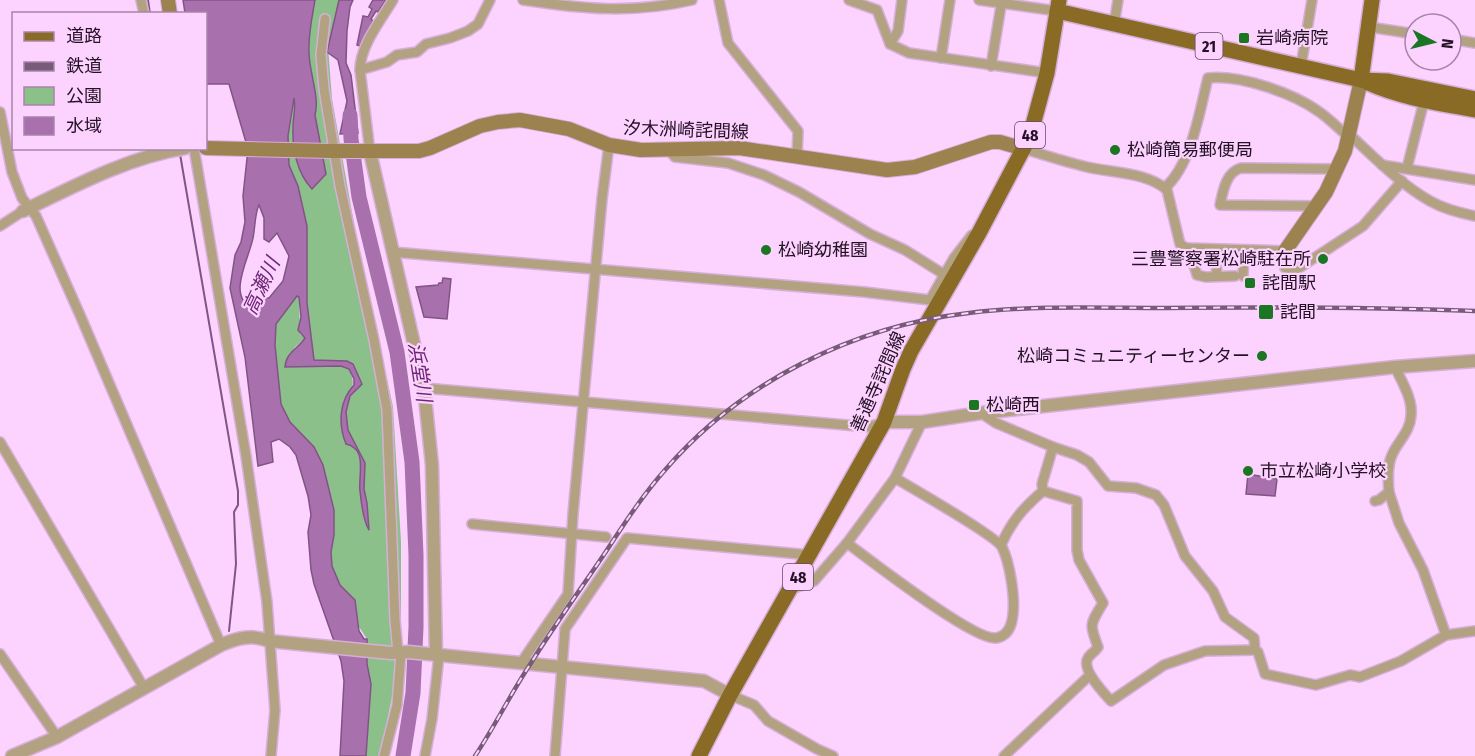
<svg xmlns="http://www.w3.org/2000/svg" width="1475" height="756" font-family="'Fira Sans Condensed','Noto Sans JP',sans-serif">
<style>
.green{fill:#8bc08a}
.water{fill:#a970ae;stroke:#815485;stroke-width:1.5;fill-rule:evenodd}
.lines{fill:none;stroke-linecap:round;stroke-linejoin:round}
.stream{stroke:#815485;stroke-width:2}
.river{stroke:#a970ae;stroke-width:15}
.minor-casing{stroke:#d5afd8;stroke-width:12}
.tertiary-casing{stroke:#d5afd8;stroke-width:15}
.secondary-casing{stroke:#d5afd8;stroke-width:16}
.primary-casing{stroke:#d5afd8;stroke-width:18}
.minor{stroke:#b3a281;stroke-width:9}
.tertiary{stroke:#b3a281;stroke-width:12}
.secondary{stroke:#9b824f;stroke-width:14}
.primary{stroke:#8a6b26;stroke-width:15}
.rail-casing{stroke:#775b78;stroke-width:4.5}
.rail{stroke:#fcd2ff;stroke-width:2;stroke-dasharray:7;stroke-linecap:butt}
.poi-dot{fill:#1b7522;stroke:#fcd2ff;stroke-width:2}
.labels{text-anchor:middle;stroke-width:4.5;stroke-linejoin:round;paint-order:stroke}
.shield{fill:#fcd2ff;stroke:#654b66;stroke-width:1.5}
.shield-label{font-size:16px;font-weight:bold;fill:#241125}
.poi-label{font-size:18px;fill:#241125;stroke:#fcd2ff;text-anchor:start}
.street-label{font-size:18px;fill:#241125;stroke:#fcd2ff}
.water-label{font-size:20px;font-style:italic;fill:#6d2774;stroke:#fcd2ff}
</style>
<rect width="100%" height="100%" fill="#fcd2ff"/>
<path class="green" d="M315 0H339L328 46 332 99 356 235 393 407 401 542V647L405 649 403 697H392L380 756H366L371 684 367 664V639L359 627 355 600 340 585 332 566 331 552 334 535V510L323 465 314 447 290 422 281 405 275 345 276 324 297 296 299 297 300 334 305 338 295 347 285 363 299 367 341 366 349 369C358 387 349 395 341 411L353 445 361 461 360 491 366 524 369 523 364 489 365 463 348 430 346 412 350 397 362 384 353 364 314 360 307 303V226L298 186 289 165 288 136 294 96C296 106 294 115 293 125 291 148 296 173 312 189L326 174 315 115C320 98 309 71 309 53 308 34 312 18 315 0Z"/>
<g class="water">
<path d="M183 0H315C312 18 308 35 309 53 309 71 320 98 315 115L326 174 312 189C297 173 292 149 293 127 293 117 296 108 294 98L288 136 289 165 298 186 307 226V303L314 360 347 361 353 364 362 384 350 396 346 412 348 430 365 463 364 489 367 503 369 530C364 522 361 501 360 491 358 475 368 449 346 444 338 424 339 401 354 385V379L349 369 341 366 285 367C286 352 298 349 305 338L298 330 301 317 299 297 297 296 276 324 275 345 281 404 290 422 314 447 323 465 334 510V535L331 552 332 566 340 585 355 600 359 631 364 639H367V664L371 684 366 756H340L344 681 341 661 314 584 311 570 308 532 311 515 308 496 296 455 290 447 279 439 271 442 273 462 258 466 245 357 230 288 235 255 241 242 245 222 243 196 248 149 229 84H206V14L185 13ZM259 205 264 218V239L269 242 277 233 289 256 283 281 269 298H263L252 307C226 297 250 256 253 238 255 229 255 212 259 205Z"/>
<polygon points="339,0 353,0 350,7 347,31 346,63 351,75 358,133 340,134 347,101 338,60 327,52"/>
<polygon points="373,0 386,0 378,12 376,11 371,19 373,21 360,46 357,45 363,16 368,17 372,9 369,7"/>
<polygon points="443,278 451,279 447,319 424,317 416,287 438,285 439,283 442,283"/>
<polygon points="1248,474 1277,479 1275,496 1246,494"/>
</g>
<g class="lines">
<g class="stream">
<polyline points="148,0 150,14"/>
<polyline points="180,154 238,491 238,505 234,512 236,564 229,631"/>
</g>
<polyline class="river" points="350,115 351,139 359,197 397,352 412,462 416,555 416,627 413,693 403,756"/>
<g class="minor-casing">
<g id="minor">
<polyline points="141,0 144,14"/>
<path d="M523 0C583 9 632 14 692 0"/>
<polyline points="719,0 728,43 798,131 797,157"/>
<polyline points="849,0 877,10 890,44 909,53 1047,73"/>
<polyline points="979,0 1057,11"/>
<polyline points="325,19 321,55 324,89 340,186 374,340 387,410 395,620 398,653"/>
<polyline points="1114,25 1118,0"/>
<polyline points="1369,27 1415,34"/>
<polyline points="1451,39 1475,43"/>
<polyline points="890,44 898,31 902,0"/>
<polyline points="941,58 950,0"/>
<polyline points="991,66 1002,0"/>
<polyline points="1301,66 1312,0"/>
<path d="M360 70C360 46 381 20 393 0"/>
<polyline points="0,112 12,172 22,198 36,216 80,315 221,645"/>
<polyline points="194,148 246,456 267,602 275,710 271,756"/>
<path d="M1024 149C1045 155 1066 162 1087 167 1112 173 1147 172 1167 190L1180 244 1186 248 1285 251"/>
<polyline points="669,150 675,157 728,163 764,175 799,192 870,234 905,250 945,275"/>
<polyline points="370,152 360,70 387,62 397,55 417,52 426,44 450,38 468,31 478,24 490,0"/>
<polyline points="1382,165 1475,180"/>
<polyline points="1407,168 1424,101"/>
<path d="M1165 188C1192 163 1199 113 1208 78 1240 75 1291 92 1318 111 1327 117 1335 125 1343 132L1349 134C1374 157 1400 184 1430 201 1444 209 1460 213 1475 216"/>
<path d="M1317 206 1220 205C1223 191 1226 172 1241 168L1336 169"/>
<polyline points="0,226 23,211"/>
<polyline points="1189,248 1197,275 1206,277 1235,276"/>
<polyline points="392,252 864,292 930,300 954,258 972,235"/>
<polyline points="1191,258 1206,256 1216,260 1217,276"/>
<polyline points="1285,268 1292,270 1299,268 1363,226 1402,181"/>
<polyline points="1243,276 1244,250"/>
<polyline points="424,388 869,427 884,422"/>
<polyline points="981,413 996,423 1053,447 1077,455 1089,462 1108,486 1136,488 1156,495 1164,505 1185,556 1213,591 1225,617 1254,638 1255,650 1258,652 1265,674 1316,685 1350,675 1360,677 1401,661 1446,635 1475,631"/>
<polyline points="0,442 144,688"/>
<path d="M1043 491 1077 501V550L1079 560 1103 603C1090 625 1089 623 1098 647 1096 651 1090 654 1088 658 1081 670 1104 693 1111 701L1164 665 1205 651 1255 650"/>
<polyline points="1043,491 1042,484 1053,447"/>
<polyline points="1389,492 1399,523 1423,570 1446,635"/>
<path d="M1375 501 1379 500 1389 492C1388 480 1387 466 1392 455 1398 441 1410 432 1411 416 1413 399 1402 382 1395 367"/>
<polyline points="472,524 606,537"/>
<path d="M847 543C870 560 974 641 996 638 1008 636 1012 625 1013 614 1015 597 1010 563 1002 547 996 536 912 488 895 478"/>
<path d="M1001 545C1011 522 1024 507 1043 491"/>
<polyline points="791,589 814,581 847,543 895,478 922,422"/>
<polyline points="0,654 57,737"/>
<polyline points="521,663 568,594 573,514 602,199 609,145"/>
<polyline points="730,695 754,705 768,721 817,749 833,756"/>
<polyline points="384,756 397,705 401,653"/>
<polyline points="425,756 432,719 439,655"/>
<polyline points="555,756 565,629 627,538 810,555"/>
<polyline points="1004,756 1090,675"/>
</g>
</g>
<g class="tertiary-casing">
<g id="tertiary">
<polyline points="370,152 424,388 432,465 436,655"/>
<path d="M23 211C74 186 129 157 185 148"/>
<polyline points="884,422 922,422 981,413 1395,367 1475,361"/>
<path d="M12 756 57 737 221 645C237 638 252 634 269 641L391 653 408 652 704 681 730 695"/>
</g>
</g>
<g class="secondary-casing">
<g id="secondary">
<polyline points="168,0 170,14"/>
<polyline points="206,148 331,151 419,151 430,148 480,126 498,122 520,120 569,129 609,145 641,150 739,148 887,170 915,167 991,142 1000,142 1024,149"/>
<polyline points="1285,251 1326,192 1345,151 1361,80"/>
</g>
</g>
<g class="primary-casing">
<g id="primary">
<polyline points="1057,11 1361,80 1388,81 1475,99"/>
<polyline points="1361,80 1372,0"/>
<path d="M1368 83C1402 98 1438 103 1475 110"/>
<polyline points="699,756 730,695 884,422 903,369 911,351 979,233 1030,136 1047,73 1059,0"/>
</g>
</g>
<use href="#minor" class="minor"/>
<use href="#tertiary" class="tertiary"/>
<use href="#secondary" class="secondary"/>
<use href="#primary" class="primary"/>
<g class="rail-casing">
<path id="rail" d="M475 756C495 726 511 693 531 663 554 626 580 590 605 553 624 524 642 496 665 470 741 382 853 326 969 313 1034 305 1102 308 1167 308 1270 307 1373 307 1475 311"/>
</g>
<use href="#rail" class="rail"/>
</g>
<g class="poi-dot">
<rect x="1238" y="32" width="12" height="12" rx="3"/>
<circle cx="1115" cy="150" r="6"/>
<circle cx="766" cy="250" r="6"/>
<circle cx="1323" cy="259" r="6"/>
<rect x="1244" y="277" width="12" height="12" rx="3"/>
<rect x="1258" y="304" width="16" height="16" rx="3"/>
<circle cx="1262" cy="356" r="6"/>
<rect x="968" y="399" width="12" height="12" rx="3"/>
<circle cx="1248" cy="471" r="6"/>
</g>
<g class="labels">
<g class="shield">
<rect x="1195.5" y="33" width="27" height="26" rx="4.5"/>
<rect x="1015" y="122" width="30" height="26" rx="4.5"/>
<rect x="783" y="564" width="30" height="26" rx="4.5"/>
</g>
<g class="shield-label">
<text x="1209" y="52">21</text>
<text x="1030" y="141">48</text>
<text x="798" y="583">48</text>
</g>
<g class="poi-label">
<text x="1256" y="44">岩崎病院</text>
<text x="1127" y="156">松崎簡易郵便局</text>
<text x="778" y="256">松崎幼稚園</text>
<text x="1311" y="265" text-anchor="end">三豊警察署松崎駐在所</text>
<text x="1262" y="289">詫間駅</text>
<text x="1280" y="318">詫間</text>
<text x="1250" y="362" text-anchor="end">松崎コミュニティーセンター</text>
<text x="986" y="411">松崎西</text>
<text x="1260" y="477">市立松崎小学校</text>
</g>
<g class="street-label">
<text transform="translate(686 130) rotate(2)" y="6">汐木洲崎詫間線</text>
<text transform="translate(878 382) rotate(-66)" y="6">善通寺詫間線</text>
</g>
<g class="water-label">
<text transform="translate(261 286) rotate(-65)" y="7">高瀬川</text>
<text transform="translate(420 372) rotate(81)" y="7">浜堂川</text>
</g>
</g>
<rect x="12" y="12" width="195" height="138" fill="#fcd2ff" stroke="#a685a8" stroke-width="1.5"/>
<rect x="24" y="32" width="30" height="9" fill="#8a6b26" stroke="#a685a8" stroke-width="1.5"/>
<text x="66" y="42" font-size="18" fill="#241125">道路</text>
<rect x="24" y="62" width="30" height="9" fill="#775b78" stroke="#a685a8" stroke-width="1.5"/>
<text x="66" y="72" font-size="18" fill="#241125">鉄道</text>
<rect x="24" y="87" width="30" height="18" fill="#8bc08a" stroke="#a685a8" stroke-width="1.5"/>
<text x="66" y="102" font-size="18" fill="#241125">公園</text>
<rect x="24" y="117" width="30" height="18" fill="#a970ae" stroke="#a685a8" stroke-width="1.5"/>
<text x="66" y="132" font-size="18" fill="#241125">水域</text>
<g transform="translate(1433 42) rotate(97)"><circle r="28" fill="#fcd2ff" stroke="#a685a8" stroke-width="1.5"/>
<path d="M0-4.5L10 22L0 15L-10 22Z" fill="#1b7522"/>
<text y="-9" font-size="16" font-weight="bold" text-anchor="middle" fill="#241125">N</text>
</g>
</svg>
